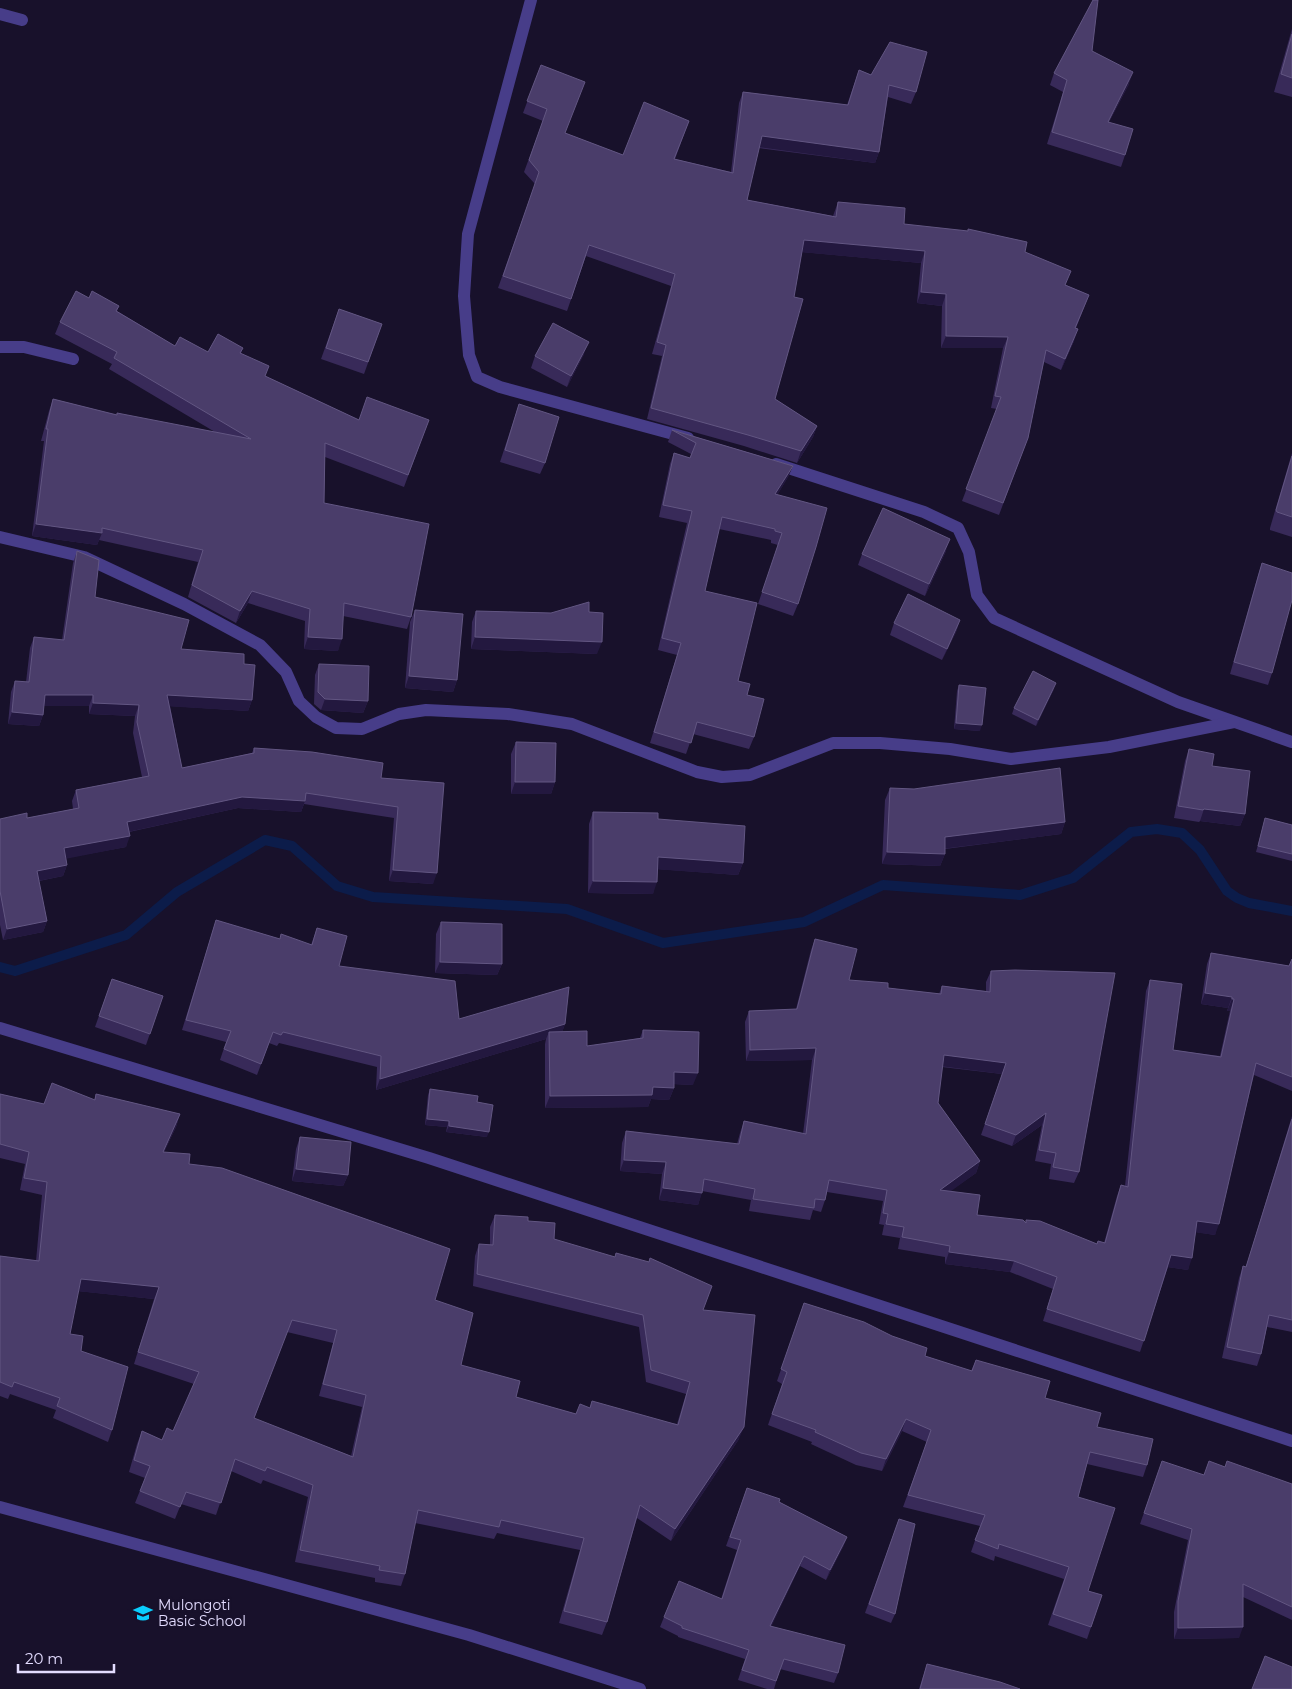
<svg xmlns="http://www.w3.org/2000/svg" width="1292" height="1689" font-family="Montserrat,sans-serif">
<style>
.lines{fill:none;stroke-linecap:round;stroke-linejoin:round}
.stream{stroke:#0c1c4a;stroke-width:10}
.minor{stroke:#473d89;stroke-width:12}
.wall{fill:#382a59;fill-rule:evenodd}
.shaded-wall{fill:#23183f}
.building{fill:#4a3d6a;stroke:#625682;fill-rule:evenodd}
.labels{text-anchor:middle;stroke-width:5;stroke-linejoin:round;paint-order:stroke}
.poi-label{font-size:14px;fill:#e3dcff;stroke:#18112b;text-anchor:start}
</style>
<rect width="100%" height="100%" fill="#18112b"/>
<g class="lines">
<polyline class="stream" points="0,967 15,971 126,935 177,892 265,840 292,846 337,886 373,897 567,909 663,943 804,922 883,885 1020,895 1073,878 1131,832 1157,829 1182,833 1200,850 1227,891 1237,898 1249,903 1292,911"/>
<g class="minor">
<polyline points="531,0 468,234 464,296 469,355 477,377 500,387 688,438"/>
<polyline points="0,14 22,20"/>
<polyline points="0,347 24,347 73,359"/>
<polyline points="776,464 924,512 958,528 969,552 977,595 994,618 1178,702 1292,742"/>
<polyline points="0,537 84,557 184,604 260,645 286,672 299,701 316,717 336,728 362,729 399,714 426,710 508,714 572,724 697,772 722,777 750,775 833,743 880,743 950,749 1011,759 1109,747 1234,722"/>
<polyline points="0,1028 429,1158 1292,1441"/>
<polyline points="0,1507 469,1635 640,1689"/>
</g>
</g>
<g class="wall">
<polygon points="1292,29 1292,97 1274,92"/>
<polygon points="1092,51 1129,84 1109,122 1125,155 1121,167 1047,144 1063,92 1050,85 1054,73"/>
<polygon points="541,65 565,133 623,155 689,121 675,159 731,172 739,103 743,92 847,105 859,70 916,92 911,104 888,97 879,152 875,163 759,148 747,200 833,216 838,202 904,224 1025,252 1066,285 1089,295 1076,328 1074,341 1061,370 1044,362 1028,438 999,515 962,501 997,409 991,408 1003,348 941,348 942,306 917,303 921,263 802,252 775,399 817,426 813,437 797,463 744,446 647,419 662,356 652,354 671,286 586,256 567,311 498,288 535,184 524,172 543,121 523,113"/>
<polygon points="119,306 117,311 175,346 208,352 243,348 241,353 265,376 359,420 429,420 404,487 325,457 324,503 411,617 407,629 343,616 338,651 304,649 305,621 248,603 236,623 188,597 198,562 99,540 97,545 32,536 44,441 41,441 49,411 53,399 117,415 215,432 109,369 112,364 55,334 60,322"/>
<polygon points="339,309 382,324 364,374 321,359"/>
<polygon points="584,354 567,387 531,368 535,356"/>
<polygon points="519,404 545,463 540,474 500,462"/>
<polygon points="672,430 793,466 788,477 777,495 798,604 793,616 758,604 778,545 771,543 771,540 719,529 705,591 738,681 747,695 754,737 749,749 693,734 686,754 650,743 677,655 658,650 687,523 659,517 670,464 674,453 690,458 691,454 668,442"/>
<polygon points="1292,453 1292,537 1270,530 1270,528"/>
<polygon points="77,551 95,597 181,649 244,664 252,700 248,711 170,706 182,768 252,753 254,748 381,778 444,783 433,884 389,881 394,818 304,804 301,812 238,808 129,832 126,847 66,858 67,865 63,876 39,881 47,921 43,932 3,940 0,925 0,819 27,818 73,809 72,801 76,790 142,777 133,733 135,716 89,714 89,706 44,706 43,715 39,726 8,724 11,692 15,681 26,682 30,648 34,637 62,640 73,563"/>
<polygon points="946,551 925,596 858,565 862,554"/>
<polygon points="1262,563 1272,673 1268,685 1230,674 1258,575"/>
<polygon points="415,610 457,680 453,692 405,688 410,622"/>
<polygon points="476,611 551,613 589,612 597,654 471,649 472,622"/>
<polygon points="960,620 956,632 942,660 890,635 894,623"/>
<polygon points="319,664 368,701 363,713 321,710 314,704 315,675"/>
<polygon points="959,685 980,731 954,729 957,691"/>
<polygon points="1054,689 1036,726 1012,714 1014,708"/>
<polygon points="516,742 555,782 551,794 511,794 511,754"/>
<polygon points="1189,749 1212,766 1245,814 1240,826 1200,821 1199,822 1174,818 1185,761"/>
<polygon points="890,788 1065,822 1061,834 945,849 945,854 940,866 882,864 885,800"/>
<polygon points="593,812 658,819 743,863 738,875 657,869 653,894 588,893 589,824"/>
<polygon points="1265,818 1292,825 1292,861 1256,852"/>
<polygon points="216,920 280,939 311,945 317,928 339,966 459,1019 565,1024 562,1032 587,1046 640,1038 643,1030 693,1085 674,1084 674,1088 669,1100 651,1099 648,1107 545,1108 545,1044 546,1039 376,1090 377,1067 279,1043 277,1046 269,1043 257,1075 220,1060 226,1042 182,1030"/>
<polygon points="441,922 502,964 497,975 435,973 436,934"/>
<polygon points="815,939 849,980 888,988 939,994 942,986 986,991 986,982 991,971 1079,1172 1074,1183 1049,1179 1051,1164 1035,1161 1042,1125 1012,1146 981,1135 1002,1074 942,1067 938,1103 980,1161 976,1173 950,1191 977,1215 1026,1222 1097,1244 1104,1243 1117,1196 1121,1185 1125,1186 1146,991 1150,980 1173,1050 1220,1056 1230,1011 1227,1011 1228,1008 1201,1004 1207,964 1211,953 1289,966 1292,959 1292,1091 1254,1075 1215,1235 1196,1232 1188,1270 1168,1267 1140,1352 1043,1321 1053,1289 1010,1272 945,1264 945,1257 898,1249 900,1238 882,1235 884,1225 879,1224 883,1201 827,1192 825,1200 821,1212 813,1210 810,1220 749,1211 751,1200 702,1191 698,1205 659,1200 662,1174 620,1171 622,1143 626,1131 737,1144 740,1133 744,1121 803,1134 812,1060 746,1061 745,1022 749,1011 796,1009 811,950"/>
<polygon points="112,979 163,996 146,1045 95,1027"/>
<polygon points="430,1089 477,1102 487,1137 446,1132 447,1127 425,1125 428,1095"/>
<path d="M0 1094 44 1104 94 1100 96 1094 180 1114 176 1127 164 1152 189 1164 435 1300 461 1365 516 1397 576 1414 589 1408 677 1424 686 1394 646 1382 639 1327 473 1286 475 1256 479 1244 490 1245V1227L495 1215 528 1221 554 1239 703 1310 739 1439 671 1541 637 1518 607 1622 602 1635 559 1623 580 1550 497 1533 494 1539 415 1523 405 1574 401 1586 375 1582V1578L295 1562 308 1497 263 1480 261 1484 231 1471 216 1515 181 1504 175 1519 135 1503 145 1478 129 1472 137 1444 142 1431 162 1440 173 1431 194 1384 134 1364 154 1299 78 1291 70 1334 81 1351 112 1430 108 1442 53 1418 56 1410 10 1394 8 1399 0 1396V1256L36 1261 42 1195 20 1190 25 1164 0 1158ZM287 1332 333 1343 319 1396 362 1407 351 1456 254 1419Z"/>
<polygon points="1292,1116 1292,1332 1267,1327 1261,1354 1257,1366 1222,1358 1239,1278 1243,1266 1246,1267"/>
<polygon points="300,1137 348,1175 343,1186 292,1181 296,1149"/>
<polygon points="804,1303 925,1356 971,1371 976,1360 1097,1427 1147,1465 1143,1477 1087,1464 1078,1497 1088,1591 1102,1595 1087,1639 1048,1625 1064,1579 995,1556 994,1561 971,1552 980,1526 903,1507 927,1442 902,1431 882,1471 856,1465 811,1444 812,1442 768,1425 782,1384 777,1381"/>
<polygon points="1225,1467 1292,1484 1292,1620 1243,1597 1239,1638 1174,1639 1174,1612 1188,1540 1140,1524 1158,1472 1204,1475"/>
<polygon points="747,1488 779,1502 847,1537 843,1547 826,1580 800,1566 771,1626 838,1673 834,1683 780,1669 774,1689 767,1689 738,1680 745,1659 678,1637 678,1636 660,1627 664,1617 721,1599 737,1550 726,1546"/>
<polygon points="899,1519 895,1614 891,1623 865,1613"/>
<polygon points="927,1664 1020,1689 919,1689"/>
</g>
<g class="shaded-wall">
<polygon points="1133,72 1129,84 1103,133 1108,122"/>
<polygon points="762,136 879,152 875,163 758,147"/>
<polygon points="804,240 925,251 921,263 800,252"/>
<polygon points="921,292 946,294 942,306 917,303"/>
<polygon points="1078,329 1074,341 1061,370 1065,359"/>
<polygon points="946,336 1008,337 1003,348 941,348"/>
<polygon points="589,342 584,354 567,387 571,376"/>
<polygon points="817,426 813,437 797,463 801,451"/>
<polygon points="793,466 788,477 771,506 775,494"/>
<polygon points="36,524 102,533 97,545 32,536"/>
<polygon points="950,539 946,551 925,596 929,584"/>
<polygon points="252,591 248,603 236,623 240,611"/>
<polygon points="960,620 956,632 942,660 947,649"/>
<polygon points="308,637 342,639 338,651 304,649"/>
<polygon points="475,637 602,642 597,654 471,649"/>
<polygon points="409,676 457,680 453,692 405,688"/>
<polygon points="1056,683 1054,689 1036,726 1038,720"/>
<polygon points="45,695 93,695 89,706 41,706"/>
<polygon points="167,695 252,700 248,711 163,706"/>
<polygon points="325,699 368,701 363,713 321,710"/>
<polygon points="93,703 139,705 135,716 89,714"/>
<polygon points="12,712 43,715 39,726 8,724"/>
<polygon points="956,723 982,725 980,731 954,729"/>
<polygon points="515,782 555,782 551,794 511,794"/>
<polygon points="242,797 305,801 301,812 238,808 123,833 127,822"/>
<polygon points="1204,809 1245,814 1240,826 1200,821"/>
<polygon points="1065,822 1061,834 941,849 945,837"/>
<polygon points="130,836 126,847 60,860 64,848"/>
<polygon points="887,852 945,854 940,866 882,864"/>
<polygon points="658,857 743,863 738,875 653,869"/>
<polygon points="67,865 63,876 33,882 37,871"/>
<polygon points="393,870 437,873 433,884 389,881"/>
<polygon points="593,881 657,882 653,894 588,893"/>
<polygon points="47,921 43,932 3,940 7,929"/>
<polygon points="440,962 502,964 497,975 435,973"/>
<polygon points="1205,993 1232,997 1228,1008 1201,1004"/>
<polygon points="1232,999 1234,999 1230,1011 1227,1011"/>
<polygon points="565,1024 561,1035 549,1032 546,1039 376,1090 380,1079"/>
<polygon points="816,1048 812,1060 746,1061 750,1050"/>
<polygon points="944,1055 1006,1063 1002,1074 940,1066"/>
<polygon points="674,1072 698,1073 693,1085 670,1084"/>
<polygon points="653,1087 674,1088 669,1100 651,1099 648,1107 545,1108 550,1096"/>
<polygon points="1046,1113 1042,1125 1012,1146 1016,1135"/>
<polygon points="180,1114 176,1127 158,1164 163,1152"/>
<polygon points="427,1119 449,1121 447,1127 425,1125"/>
<polygon points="449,1126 489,1132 487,1137 446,1132"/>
<polygon points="624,1160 666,1162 662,1174 620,1171"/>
<polygon points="980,1161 976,1173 936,1202 940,1190"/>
<polygon points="296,1169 348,1175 343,1186 292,1181"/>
<polygon points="663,1188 702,1193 698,1205 659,1200"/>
<polygon points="1197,1221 1219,1224 1215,1235 1193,1232"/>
<polygon points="949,1252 1014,1261 1010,1272 945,1264"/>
<polygon points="1171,1255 1192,1258 1188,1270 1167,1267"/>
<polygon points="81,1279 159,1287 154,1299 76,1291"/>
<polygon points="906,1419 902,1431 882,1471 886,1459"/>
<polygon points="744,1427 739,1439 671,1541 675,1529"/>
<polygon points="847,1537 843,1547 826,1580 830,1570"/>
<polygon points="804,1556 800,1566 767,1636 770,1626"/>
<polygon points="1243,1627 1239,1638 1174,1639 1178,1628"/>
</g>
<g class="building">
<polygon points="1093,0 1098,0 1092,51 1133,72 1108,122 1133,129 1125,155 1052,132 1067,80 1054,73"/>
<polygon points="1292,34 1292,78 1281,74"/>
<polygon points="890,42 927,52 916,92 889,85 879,152 762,136 747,200 836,217 838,202 905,208 904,224 968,231 968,229 1027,242 1025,252 1071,271 1065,285 1089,295 1075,328 1078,329 1065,359 1046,350 1028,438 1003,503 966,489 1001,397 995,396 1008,337 946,336 946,294 921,292 925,251 804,240 794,297 803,299 775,399 817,426 801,451 748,435 651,408 666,345 657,342 675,274 589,245 571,299 503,276 539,172 529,160 547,109 527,101 541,65 585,82 565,133 623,155 644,102 689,121 674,159 733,173 743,92 848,105 859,70 871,75"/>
<polygon points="76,291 89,298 92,291 119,306 116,311 175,346 180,337 208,352 218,334 243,348 240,353 269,366 265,376 359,420 367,397 429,420 408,475 325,443 324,503 429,524 411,617 344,603 342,639 308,637 310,609 252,591 240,611 192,585 203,550 102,528 102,533 36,524 48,429 46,429 53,399 117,415 117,413 251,439 114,358 117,352 60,322"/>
<polygon points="339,309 382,324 368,362 326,348"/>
<polygon points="553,323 589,342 571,376 535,356"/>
<polygon points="519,404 559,417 545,463 505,450"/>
<polygon points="672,430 793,466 775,494 827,508 816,547 798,604 762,592 782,533 775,531 775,529 722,517 705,591 757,603 738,681 750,684 747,695 764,699 754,737 697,722 691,743 654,732 681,643 662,638 692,511 663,505 674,453 690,458 696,443"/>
<polygon points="1292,456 1292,517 1277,512 1276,510"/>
<polygon points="883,508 950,539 929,584 862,554"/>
<polygon points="77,551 99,560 95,597 189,620 181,649 244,654 244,664 255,665 252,700 167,695 182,768 254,753 254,748 312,752 383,763 381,778 444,783 437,873 393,870 398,807 306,793 305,801 242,797 127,822 130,836 64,848 67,865 37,871 47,921 7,929 0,891 0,819 27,813 27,818 79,808 76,790 149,776 137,722 139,705 93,703 93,695 45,695 43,715 12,712 15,681 29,682 34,637 64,640"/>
<polygon points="1262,563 1292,573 1292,600 1272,673 1234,662"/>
<polygon points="908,594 960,620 947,649 894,623"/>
<polygon points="589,602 589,612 603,613 602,642 475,637 476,611 551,613"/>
<polygon points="415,610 463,614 457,680 409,676"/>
<polygon points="319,664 369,666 368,701 325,699 318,692"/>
<polygon points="1033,671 1056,683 1038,720 1014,708"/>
<polygon points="959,685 986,688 982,725 956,723"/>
<polygon points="516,742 556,743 555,782 515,782"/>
<polygon points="1189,749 1214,754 1212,766 1250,771 1245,814 1204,809 1203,810 1178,806"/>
<polygon points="1060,768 1065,822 945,837 945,854 887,852 890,788 914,789"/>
<polygon points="593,812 658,813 658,819 745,826 743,863 658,857 657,882 593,881"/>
<polygon points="1265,818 1292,825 1292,854 1258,846"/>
<polygon points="216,920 280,939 281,934 312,945 317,928 347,936 339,966 455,981 459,1019 569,987 565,1024 380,1079 381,1056 283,1032 281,1035 273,1032 261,1064 224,1049 231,1031 186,1020"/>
<polygon points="441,922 502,924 502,964 440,962"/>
<polygon points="815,939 857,949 849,980 888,983 888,988 941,994 942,986 990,992 991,971 1015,970 1115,973 1079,1172 1053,1167 1056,1153 1039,1150 1046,1113 1016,1135 985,1124 1006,1063 944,1055 938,1103 980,1161 940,1190 980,1195 977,1215 1023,1220 1026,1223 1026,1220 1040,1221 1097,1244 1098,1241 1105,1243 1121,1185 1128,1187 1150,980 1182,984 1173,1050 1221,1057 1234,999 1232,999 1232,997 1205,993 1211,953 1289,966 1292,959 1292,1077 1256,1063 1219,1224 1197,1221 1192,1258 1171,1255 1144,1341 1047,1309 1057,1277 1014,1261 949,1252 950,1246 902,1237 904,1227 886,1224 888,1214 883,1213 887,1190 829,1180 825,1200 815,1199 814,1208 753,1199 755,1189 704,1179 702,1193 663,1188 666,1162 624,1160 626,1131 739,1144 744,1121 806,1134 816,1048 750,1050 749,1011 797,1009"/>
<polygon points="112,979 163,996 150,1034 99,1016"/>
<polygon points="643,1030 699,1032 698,1073 674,1072 674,1088 653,1087 652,1095 550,1096 549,1032 587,1031 587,1046 643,1038"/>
<path d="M52 1083 95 1100 96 1094 180 1114 163 1152 190 1154 189 1164 222 1168 450 1249 435 1300 473 1313 461 1365 520 1381 516 1397 576 1414 580 1404 590 1408 592 1401 678 1425 690 1382 651 1370 643 1315 477 1274 479 1244 493 1245 495 1215 528 1217V1221L555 1223 554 1239 615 1257 616 1253 649 1262 650 1258 712 1286 703 1310 755 1315 744 1427 675 1529 640 1505 607 1622 564 1611 584 1538 501 1520 499 1527 418 1510 405 1574 379 1570 380 1566 300 1550 313 1485 267 1467 265 1471 235 1459 221 1503 186 1492 180 1507 140 1491 150 1466 134 1460 142 1431 162 1440 167 1428 173 1431 199 1372 138 1352 159 1287 81 1279 70 1334 83 1336 81 1351 128 1367 112 1430 57 1406 60 1398 14 1382 12 1387 0 1382V1256L39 1261 47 1182 24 1178 29 1152 0 1144V1094L44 1104ZM292 1320 337 1330 323 1384 366 1395 353 1457 254 1418Z"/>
<polygon points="430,1089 478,1096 477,1102 493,1105 489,1132 449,1126 449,1121 427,1119"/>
<polygon points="1292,1119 1292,1320 1269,1315 1261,1354 1227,1347 1243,1266 1246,1267"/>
<polygon points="300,1137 351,1142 348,1175 296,1169"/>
<polygon points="804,1303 864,1322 892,1336 927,1348 925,1356 972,1371 976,1360 1050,1381 1045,1398 1101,1413 1097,1427 1153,1439 1147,1465 1090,1452 1078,1497 1115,1508 1088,1591 1102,1595 1091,1627 1053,1614 1069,1567 999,1544 998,1549 975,1540 985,1515 908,1495 931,1430 906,1419 886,1459 861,1453 815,1432 816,1430 772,1414 787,1372 781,1369"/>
<polygon points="1162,1461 1204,1475 1209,1461 1225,1467 1227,1461 1292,1484 1292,1607 1243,1584 1243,1627 1178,1628 1178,1601 1192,1529 1144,1513"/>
<polygon points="747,1488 780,1499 779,1502 847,1537 830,1570 804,1556 770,1626 845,1645 838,1673 784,1659 776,1681 742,1670 749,1650 682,1628 682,1626 664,1617 679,1581 722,1599 741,1540 730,1537"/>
<polygon points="899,1519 915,1524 895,1614 869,1604"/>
<polygon points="1265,1656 1292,1667 1292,1689 1252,1689"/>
<polygon points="927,1664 1000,1682 1020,1689 920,1689"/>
</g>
<defs>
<g id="school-bare" transform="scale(1.5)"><path d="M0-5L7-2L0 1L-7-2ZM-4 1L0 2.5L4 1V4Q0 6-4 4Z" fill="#0acdfd" stroke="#18112b" stroke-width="2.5" paint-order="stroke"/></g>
</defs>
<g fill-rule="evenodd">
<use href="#school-bare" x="143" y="1613"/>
</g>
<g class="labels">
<g class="poi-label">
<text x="158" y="1610">Mulongoti<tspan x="158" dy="16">Basic School</tspan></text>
</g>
</g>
<path d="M18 1664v8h96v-8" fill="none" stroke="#e3dcff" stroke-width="2.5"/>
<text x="25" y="1664" font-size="15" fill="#e3dcff" stroke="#18112b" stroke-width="4" paint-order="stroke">20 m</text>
</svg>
